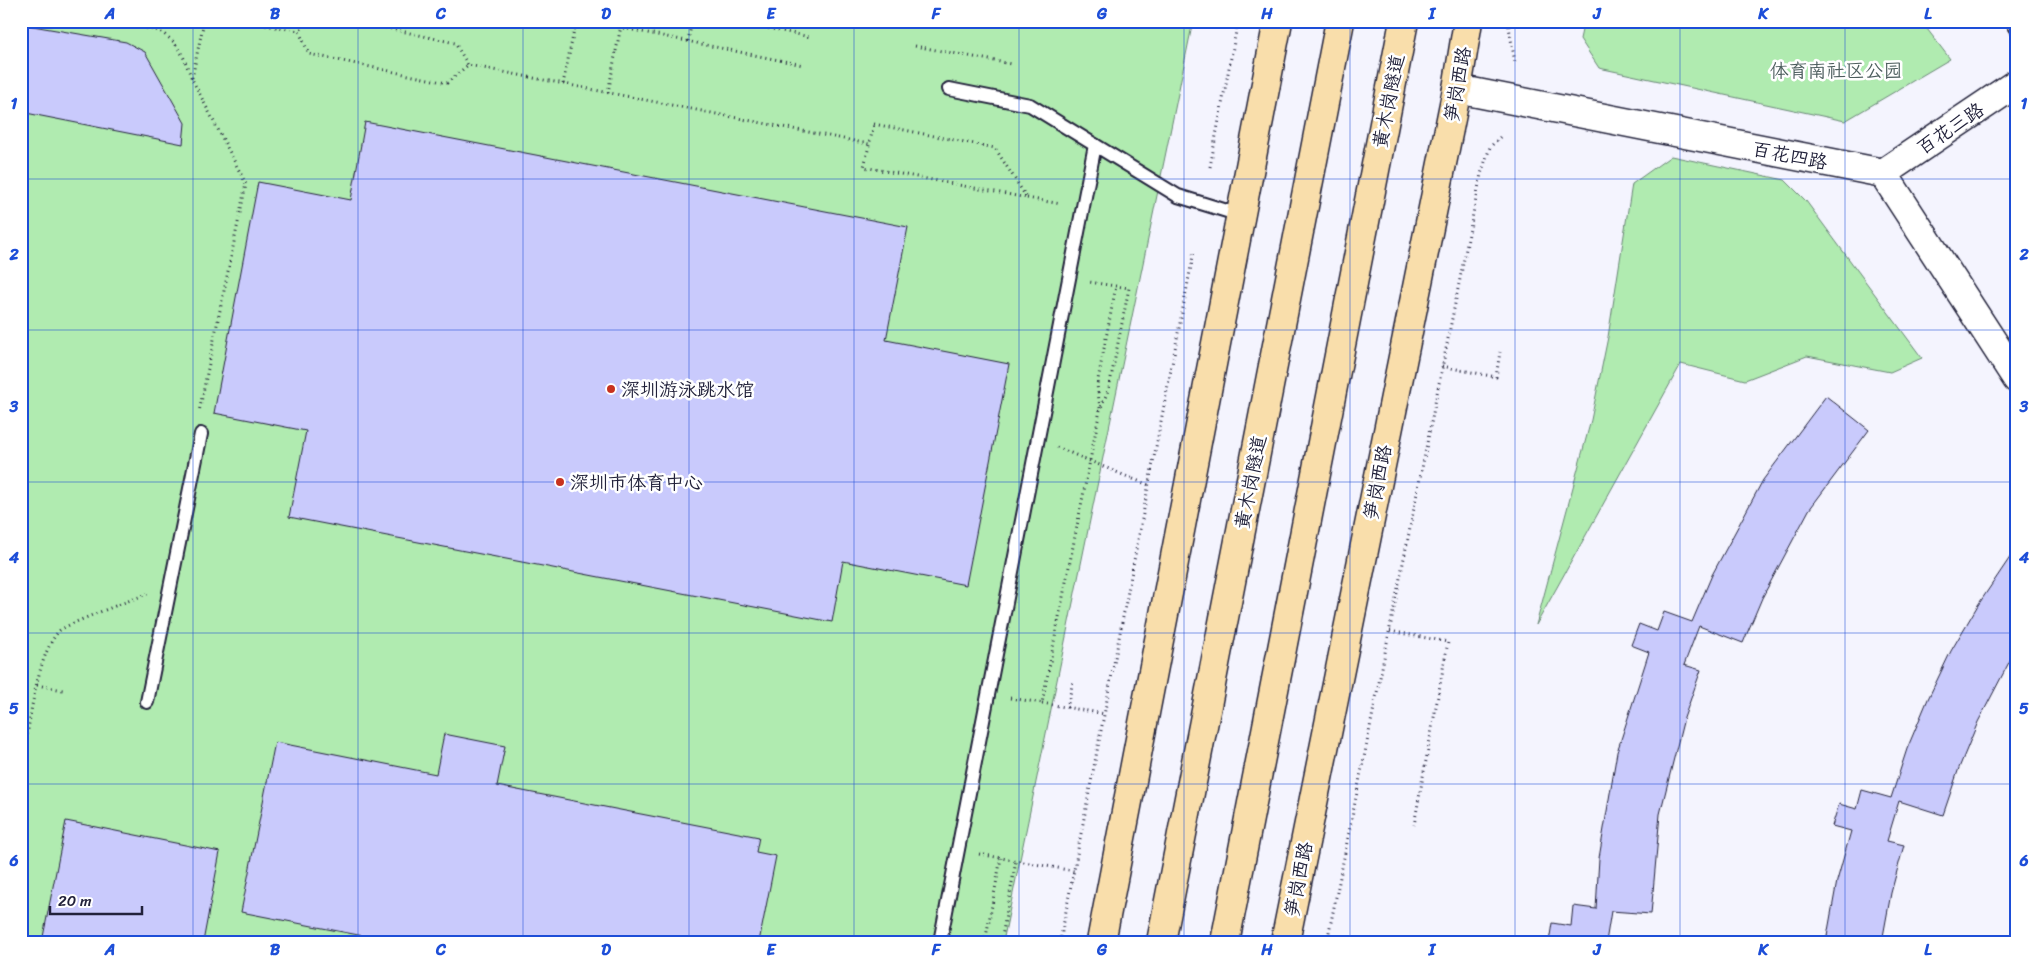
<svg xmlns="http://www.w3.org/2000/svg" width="2038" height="963" font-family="Sriracha,'LXGW WenKai TC',sans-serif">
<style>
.green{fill:#b0ebb0;stroke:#698676}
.building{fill:#c9cafc;stroke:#22223b}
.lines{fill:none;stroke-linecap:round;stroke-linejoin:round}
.service-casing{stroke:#22223b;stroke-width:16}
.tertiary-casing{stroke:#22223b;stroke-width:31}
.primary-casing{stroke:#22223b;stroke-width:31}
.path{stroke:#22223b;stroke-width:3;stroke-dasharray:1 4;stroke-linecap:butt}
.service{stroke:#fff;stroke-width:12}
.tertiary{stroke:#fff;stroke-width:28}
.primary{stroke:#f9deab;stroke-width:28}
.path-bridge{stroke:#22223b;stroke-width:3;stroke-dasharray:1 4;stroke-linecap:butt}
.grid{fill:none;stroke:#1d4ed8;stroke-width:1;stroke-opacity:0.55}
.poi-dot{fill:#c8321e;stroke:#fff;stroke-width:2}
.labels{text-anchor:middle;stroke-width:5;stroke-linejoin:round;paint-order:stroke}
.park-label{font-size:19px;fill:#4d5e5e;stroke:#fff}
.street-label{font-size:19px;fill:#22223b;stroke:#fff}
.poi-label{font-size:19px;fill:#22223b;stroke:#fff;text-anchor:start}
.neatline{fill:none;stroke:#1d4ed8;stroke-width:2}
.grid-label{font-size:16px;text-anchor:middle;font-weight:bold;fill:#1d4ed8}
</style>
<rect width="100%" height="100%" fill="#f4f4fe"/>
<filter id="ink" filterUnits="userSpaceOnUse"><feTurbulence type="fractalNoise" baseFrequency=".02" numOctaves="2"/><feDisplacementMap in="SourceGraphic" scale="10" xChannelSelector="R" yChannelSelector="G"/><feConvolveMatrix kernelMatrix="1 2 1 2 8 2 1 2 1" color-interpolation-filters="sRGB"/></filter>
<g filter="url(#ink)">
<g class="green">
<polygon points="21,21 1193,21 1003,942 21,942"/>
<polygon points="1584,21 1921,21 1950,59 1845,121 1599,68 1580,39"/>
<polygon points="1671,156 1785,180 1806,201 1922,358 1890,372 1807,356 1745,380 1681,364 1536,625 1591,420 1608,337 1632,184"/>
</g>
<g class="building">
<polygon points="21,24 126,42 145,52 185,123 183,144 21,112"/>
<polygon points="365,122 908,227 886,340 1009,364 966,585 843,561 832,622 289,517 306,431 214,413 258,182 351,200"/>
<polygon points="1826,396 1869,430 1809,510 1762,598 1743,643 1699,626 1684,665 1701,670 1684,718 1660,814 1651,914 1611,911 1606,942 1549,942 1552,923 1571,926 1573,906 1596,909 1599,858 1617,752 1649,652 1631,645 1639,624 1657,631 1664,612 1692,622 1712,575 1763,480"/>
<polygon points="2017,547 2017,647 1978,722 1959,768 1943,815 1899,801 1887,841 1904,845 1891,893 1882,942 1826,942 1837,881 1851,831 1832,826 1839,804 1857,809 1862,790 1891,798 1907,749 1928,699 1951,651 1978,605"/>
<polygon points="444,734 505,746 497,786 759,837 756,852 776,856 759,942 394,942 241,912 275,742 436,774"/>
<polygon points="66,821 220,852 203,942 42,942"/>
</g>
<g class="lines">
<g class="service-casing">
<g id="service">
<polyline points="2012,21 2017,29"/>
<polyline points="949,89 1030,105 1095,145"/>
<polyline points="147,702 201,434"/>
<polyline points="940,942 1095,145 1178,196 1240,215"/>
</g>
</g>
<g class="tertiary-casing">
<g id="tertiary">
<polyline points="1457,89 1883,173 2017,379"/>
<polyline points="1883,173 2017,83"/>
</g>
</g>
<g class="primary-casing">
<g id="primary">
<polyline points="1101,942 1278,21"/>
<polyline points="1161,942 1340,21"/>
<polyline points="1225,942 1404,21"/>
<polyline points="1285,942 1457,89 1468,21"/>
</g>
</g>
<g class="path">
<polyline points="112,21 160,31 174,42 183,56 192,79 246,184 199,412"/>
<polyline points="241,21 299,31"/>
<polyline points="309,21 299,31 309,54 447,83 468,65 869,144"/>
<polyline points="356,21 455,43 468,65"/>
<polyline points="589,21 803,65"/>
<polyline points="734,21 810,37"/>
<polyline points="1508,21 1515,63"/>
<polyline points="688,41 692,21"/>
<polyline points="915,46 1011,64"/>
<polyline points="192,78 204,21"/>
<polyline points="563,84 576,21"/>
<polyline points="608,93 616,51"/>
<polygon points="874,124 995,148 1027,198 864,167"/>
<polyline points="1210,167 1238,21"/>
<polyline points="1027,198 1061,204"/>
<polyline points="1442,366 1496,377 1500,352"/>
<polyline points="1100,408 1097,385 1116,286"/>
<polyline points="1057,447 1066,451"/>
<polyline points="1133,479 1149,485"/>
<polyline points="1390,631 1448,642 1414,825"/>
<polyline points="37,685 63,690"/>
<polyline points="1010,698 1042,703 1100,410 1109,388 1129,288 1089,282"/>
<polyline points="1042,703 1105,714"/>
<polyline points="1067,708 1073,681"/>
<path d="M21 779C27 742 34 658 59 631 64 625 133 599 147 594"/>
<polyline points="979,854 1074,871"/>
<polyline points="985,942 1001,858"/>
<polyline points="1001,942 1016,861"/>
<polyline points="1060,942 1194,251"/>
<polyline points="1327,942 1481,174 1490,147 1500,137"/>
</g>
<use href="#service" class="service"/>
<use href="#tertiary" class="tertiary"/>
<use href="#primary" class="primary"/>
<g class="path-bridge">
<polyline points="616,51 622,21"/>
<polyline points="1066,451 1133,479"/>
</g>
</g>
</g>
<path class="grid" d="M193 21V942M358 21V942M523 21V942M689 21V942M854 21V942M1019 21V942M1184 21V942M1350 21V942M1515 21V942M1680 21V942M1845 21V942M21 179H2017M21 330H2017M21 482H2017M21 633H2017M21 784H2017"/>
<g class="poi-dot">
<circle cx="611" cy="389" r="5"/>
<circle cx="560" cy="482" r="5"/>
</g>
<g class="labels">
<g class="park-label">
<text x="1836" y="77">体育南社区公园</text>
</g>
<g class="street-label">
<text transform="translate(1457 84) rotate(-80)" y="7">笋岗西路</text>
<text transform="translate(1388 101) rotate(-79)" y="7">黄木岗隧道</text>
<text transform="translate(1950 128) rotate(-34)" y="7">百花三路</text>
<text transform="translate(1790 155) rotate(11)" y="7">百花四路</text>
<text transform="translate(1250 482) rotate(-79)" y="7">黄木岗隧道</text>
<text transform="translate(1377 482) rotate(-79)" y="7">笋岗西路</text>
<text transform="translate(1298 879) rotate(-79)" y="7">笋岗西路</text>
</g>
<g class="poi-label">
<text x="621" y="396">深圳游泳跳水馆</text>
<text x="570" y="489">深圳市体育中心</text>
</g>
</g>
<rect width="2038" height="963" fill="none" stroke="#fff" stroke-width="55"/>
<path d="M50 906v8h92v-8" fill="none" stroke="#22223b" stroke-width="2.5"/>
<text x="58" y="906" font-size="15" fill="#22223b" stroke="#ffffff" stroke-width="4" paint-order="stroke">20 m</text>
<rect x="28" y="28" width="1982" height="908" class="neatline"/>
<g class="grid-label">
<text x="110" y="19">A</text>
<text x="275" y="19">B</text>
<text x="441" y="19">C</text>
<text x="606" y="19">D</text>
<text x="771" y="19">E</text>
<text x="936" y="19">F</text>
<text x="1102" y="19">G</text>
<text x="1267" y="19">H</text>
<text x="1432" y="19">I</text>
<text x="1597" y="19">J</text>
<text x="1763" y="19">K</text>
<text x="1928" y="19">L</text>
<text x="14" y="109">1</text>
<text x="2024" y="109">1</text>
<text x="14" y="260">2</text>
<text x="2024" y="260">2</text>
<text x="14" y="412">3</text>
<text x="2024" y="412">3</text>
<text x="14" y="563">4</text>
<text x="2024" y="563">4</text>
<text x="14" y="714">5</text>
<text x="2024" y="714">5</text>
<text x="14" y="866">6</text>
<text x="2024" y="866">6</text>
<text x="110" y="955">A</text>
<text x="275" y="955">B</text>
<text x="441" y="955">C</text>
<text x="606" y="955">D</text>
<text x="771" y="955">E</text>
<text x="936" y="955">F</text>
<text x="1102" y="955">G</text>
<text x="1267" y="955">H</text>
<text x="1432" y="955">I</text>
<text x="1597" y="955">J</text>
<text x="1763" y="955">K</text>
<text x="1928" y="955">L</text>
</g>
</svg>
